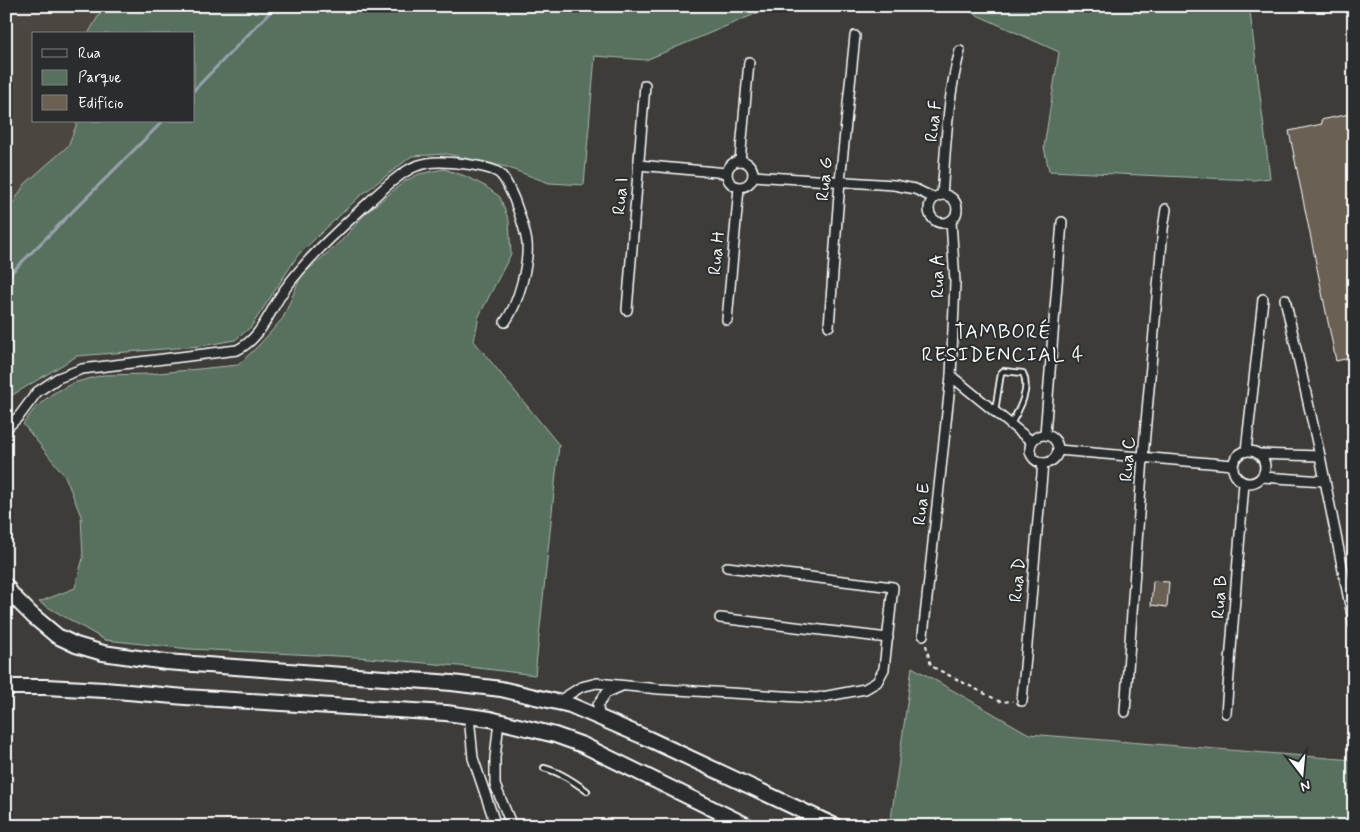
<svg xmlns="http://www.w3.org/2000/svg" width="1360" height="832" font-family="Mynerve,sans-serif">
<style>
.built{fill:#4c4740}
.green{fill:#58715f;stroke:#acb8af}
.lines{fill:none;stroke-linecap:round;stroke-linejoin:round}
.stream{stroke:#97a4ad;stroke-width:3}
.building{fill:#6b6052;stroke:#fff}
.service-casing{stroke:#fff;stroke-width:8}
.minor-casing{stroke:#fff;stroke-width:12}
.secondary-casing{stroke:#fff;stroke-width:18}
.path{stroke:#fff;stroke-width:2;stroke-dasharray:4 4;stroke-linecap:butt}
.service{stroke:#2a2d2e;stroke-width:4.5}
.minor{stroke:#2a2d2e;stroke-width:9}
.secondary{stroke:#2a2d2e;stroke-width:14}
.labels{text-anchor:middle;stroke-width:4;stroke-linejoin:round;paint-order:stroke}
.street-label{font-size:18px;fill:#fff;stroke:#2a2d2e}
.quarter-label{font-size:20px;letter-spacing:1px;fill:#fff;stroke:#2a2d2e}
</style>
<rect width="100%" height="100%" fill="#3e3c39"/>
<filter id="ink" filterUnits="userSpaceOnUse"><feTurbulence type="fractalNoise" baseFrequency=".02" numOctaves="2"/><feDisplacementMap in="SourceGraphic" scale="10" xChannelSelector="R" yChannelSelector="G"/><feConvolveMatrix kernelMatrix="1 2 1 2 8 2 1 2 1" color-interpolation-filters="sRGB"/></filter>
<g filter="url(#ink)">
<polygon class="built" points="6,6 200,6 184,34 34,34 34,121 130,121 6,256"/>
<g class="green">
<polygon points="104,6 774,6 646,60 595,56 584,185 549,183 506,167 447,154 412,156 360,196 298,255 251,327 235,340 201,346 77,356 6,399 6,214 25,184 68,146 78,121 194,121 194,34 88,34"/>
<polygon points="957,6 1187,6 1250,12 1270,178 1253,180 1049,171 1044,147 1059,52"/>
<polygon points="444,169 465,176 485,186 500,197 509,221 511,254 479,316 474,341 559,445 535,675 470,667 357,657 190,649 105,640 39,602 75,588 83,558 81,516 65,476 23,424 36,407 52,394 73,383 103,375 149,374 238,365 260,344 283,318 301,276 342,240 367,212 405,181 419,174"/>
<polygon points="912,667 1029,734 1354,760 1354,826 890,826"/>
</g>
<g class="lines">
<g class="stream">
<polyline points="194,90 276,6"/>
<polyline points="6,278 163,121"/>
</g>
</g>
<g class="building">
<polygon points="1354,113 1354,357 1336,361 1289,131 1322,124 1321,120"/>
<polygon points="1153,581 1169,582 1167,607 1151,605"/>
</g>
<g class="lines">
<g class="service-casing">
<g id="service">
<path d="M995 411 1001 373 1003 371 1023 373C1031 389 1019 410 1011 424"/>
<path d="M544 768C560 772 573 781 587 791"/>
</g>
</g>
<g class="minor-casing">
<g id="minor">
<circle cx="740" cy="174" r="13"/>
<polyline points="740,161 749,62"/>
<polyline points="638,165 727,173"/>
<polyline points="753,176 894,185 915,189 934,198"/>
<circle cx="943" cy="209" r="14"/>
<path d="M942 195C946 147 947 97 960 51"/>
<polyline points="951,221 955,282 951,376 1031,441"/>
<polyline points="1285,299 1320,456 1354,625"/>
<polyline points="627,310 645,85"/>
<polyline points="727,320 739,188"/>
<polyline points="829,326 840,181 855,36"/>
<path d="M6 429 20 415 37 392 58 378 82 369 237 350C262 338 269 311 285 289 308 257 340 229 369 202 382 190 395 177 410 169 415 166 422 164 428 163 442 160 487 165 499 173 506 178 510 191 514 199 519 213 525 228 527 243 529 264 518 305 505 322"/>
<polyline points="1045,434 1062,222"/>
<circle cx="1044" cy="449" r="14"/>
<polyline points="1058,450 1233,465"/>
<circle cx="1249" cy="467" r="16"/>
<polyline points="1246,451 1263,299"/>
<polyline points="1259,454 1320,456"/>
<polyline points="1262,477 1325,481"/>
<polyline points="720,618 888,638"/>
<polyline points="923,635 951,376"/>
<polyline points="1022,701 1043,463"/>
<polyline points="557,702 581,687 597,683 659,689 817,698 865,689 877,682 884,669 893,587 727,567"/>
<polyline points="1125,712 1143,457 1163,229 1166,209"/>
<polyline points="1226,713 1244,483"/>
<polyline points="469,716 473,758 496,826"/>
<polyline points="599,717 598,705 606,693 622,686"/>
<polyline points="499,721 495,758 495,785 512,826"/>
</g>
</g>
<g class="secondary-casing">
<g id="secondary">
<polyline points="6,586 12,595 33,616 57,636 76,645 103,653 166,662 452,683 501,689 570,705 649,739 835,826"/>
<polyline points="6,687 45,687 105,690 185,697 446,713 490,719 555,735 583,745 748,826"/>
</g>
</g>
<polyline class="path" points="926,645 931,666 1001,702 1013,701"/>
<use href="#service" class="service"/>
<use href="#minor" class="minor"/>
<use href="#secondary" class="secondary"/>
</g>
</g>
<g class="labels">
<g class="street-label">
<text transform="translate(933 121) rotate(-84)" y="6">Rua F</text>
<text transform="translate(824 179) rotate(-85)" y="6">Rua G</text>
<text transform="translate(620 196) rotate(-85)" y="6">Rua I</text>
<text transform="translate(716 253) rotate(-85)" y="6">Rua H</text>
<text transform="translate(937 276) rotate(-91)" y="6">Rua A</text>
<text transform="translate(1127 459) rotate(-86)" y="6">Rua C</text>
<text transform="translate(921 504) rotate(-84)" y="6">Rua E</text>
<text transform="translate(1017 580) rotate(-85)" y="6">Rua D</text>
<text transform="translate(1219 597) rotate(-86)" y="6">Rua B</text>
</g>
<g class="quarter-label">
<text x="1003" y="338">TAMBORÉ<tspan x="1003" dy="23">RESIDENCIAL 4</tspan></text>
</g>
</g>
<rect width="1360" height="832" fill="none" stroke="#2a2d2e" stroke-width="25"/>
<rect x="12" y="12" width="1335" height="807" fill="none" stroke="#fff" stroke-width="2" filter="url(#ink)"/>
<rect x="32" y="32" width="162" height="90" fill="#2a2d2e" stroke="#7f8182"/>
<rect x="42" y="49" width="25" height="8" fill="#2a2d2e" stroke="#7f8182"/>
<text x="78" y="58" font-size="15" fill="#ffffff">Rua</text>
<rect x="42" y="70" width="25" height="15" fill="#58715f" stroke="#7f8182"/>
<text x="78" y="82" font-size="15" fill="#ffffff">Parque</text>
<rect x="42" y="95" width="25" height="15" fill="#6b6052" stroke="#7f8182"/>
<text x="78" y="108" font-size="15" fill="#ffffff">Edifício</text>
<g transform="translate(1302 774) rotate(164)" stroke="#2a2d2e" stroke-width="4" paint-order="stroke">
<path d="M0-4L9 19L0 12L-9 19Z" fill="#ffffff"/>
<text y="-8" font-size="14" font-weight="bold" text-anchor="middle" fill="#ffffff">N</text>
</g>
</svg>
